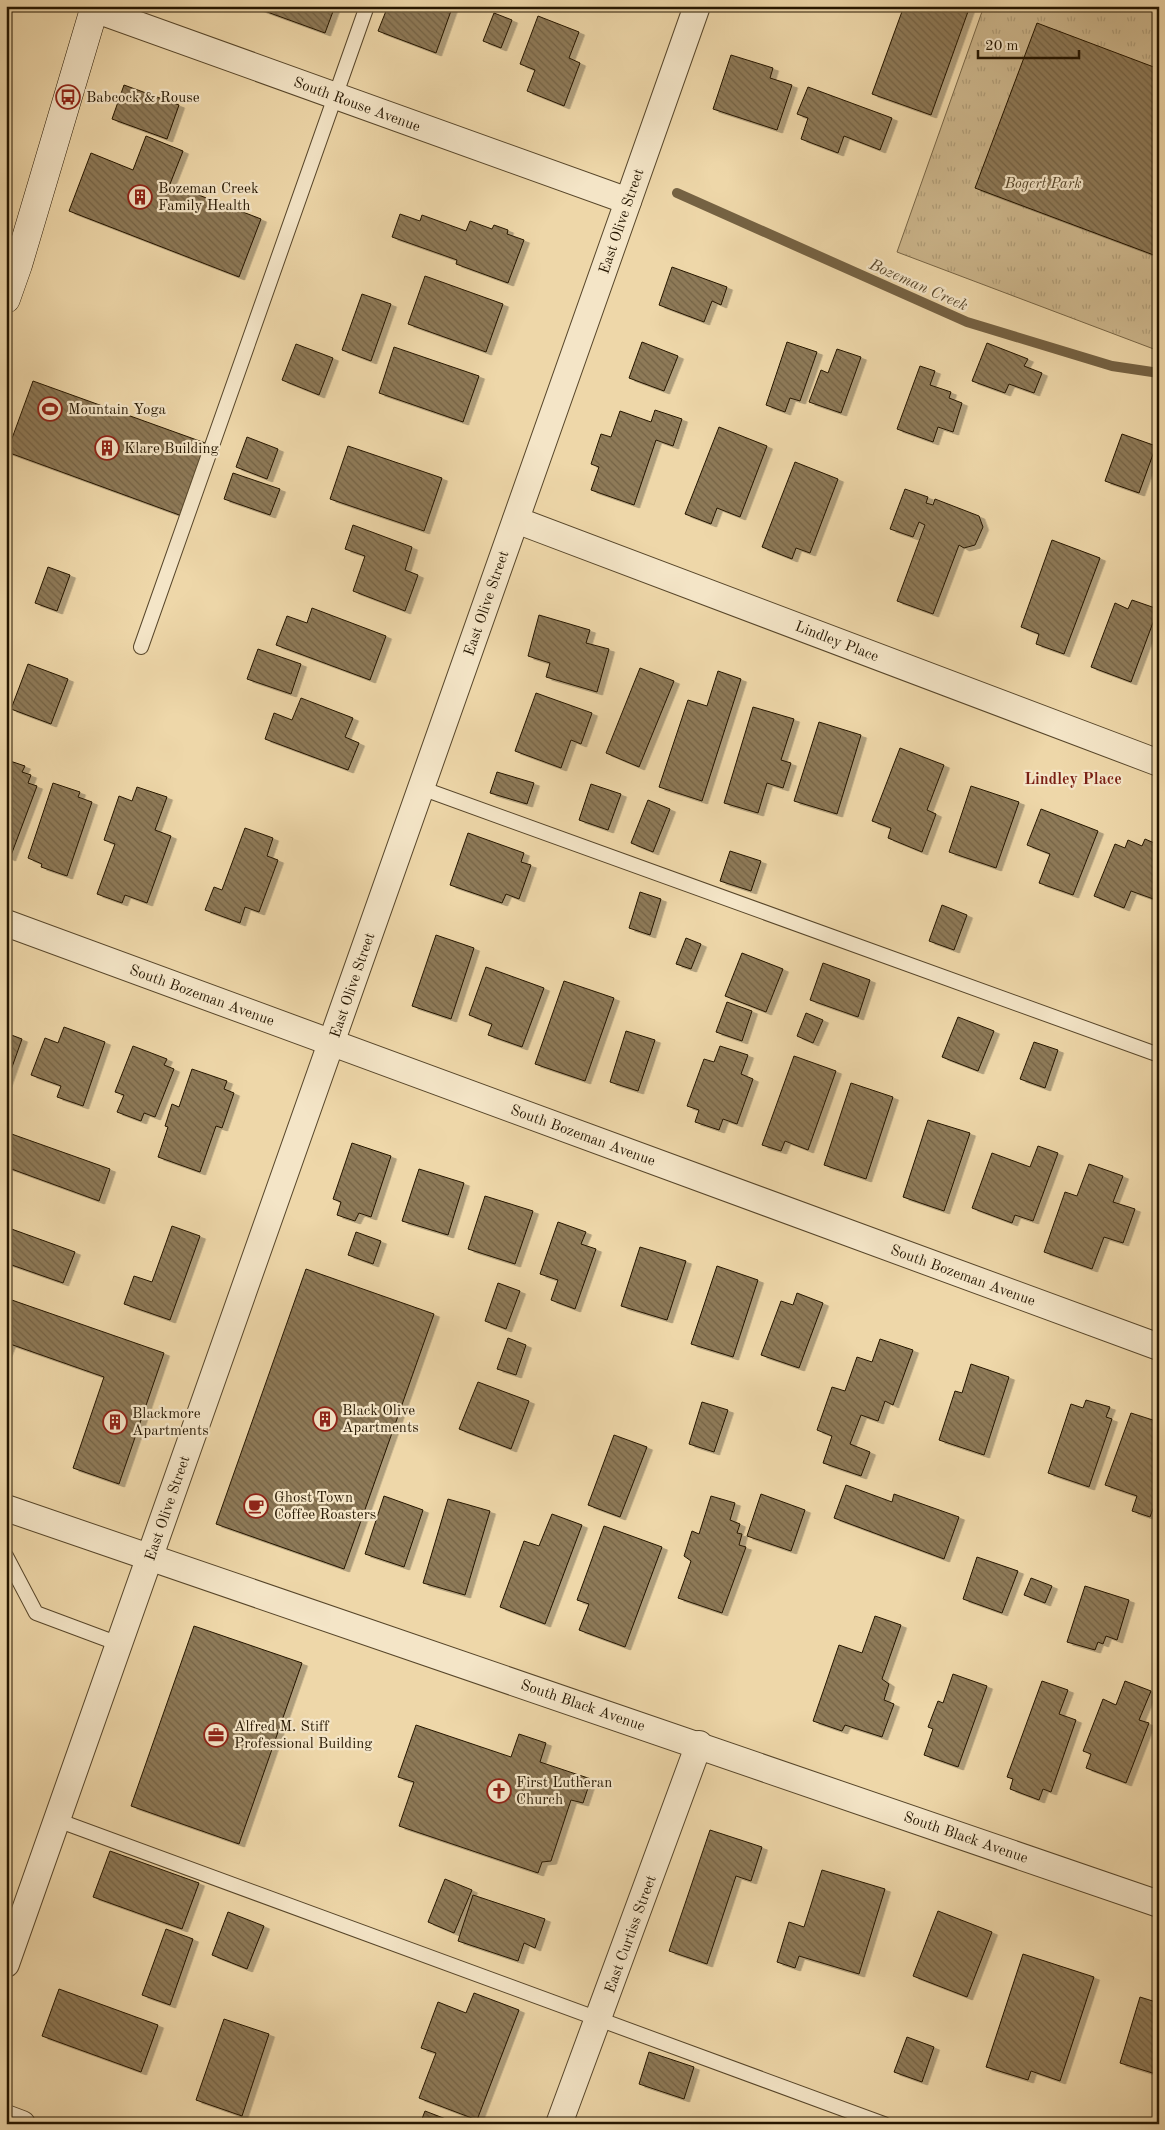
<svg xmlns="http://www.w3.org/2000/svg" width="1165" height="2130" font-family="'Old Standard TT',serif">
<style>
.park{fill:url(#park-tufts);stroke:#786646}
.lines{fill:none;stroke-linecap:round;stroke-linejoin:round}
.stream{stroke:#756243;stroke-width:10}
.building{fill:url(#building-back-hatch);stroke:#251600;filter:url(#shadow)}
.lane-casing{stroke:#57462a;stroke-width:16}
.street-casing{stroke:#57462a;stroke-width:28}
.secondary-casing{stroke:#251600;stroke-width:29}
.lane{stroke:#f4e5c7;stroke-width:14}
.street{stroke:#f4e5c7;stroke-width:26}
.secondary{stroke:#f4e5c7;stroke-width:28}
.labels{text-anchor:middle;stroke-width:4.5;stroke-linejoin:round;paint-order:stroke}
.poi-label{font-size:15px;fill:#251600;stroke:#f4e5c7;text-anchor:start}
.street-label{font-size:15px;fill:#251600;stroke:#f4e5c7}
.park-label{font-size:15px;font-style:italic;fill:#57462a;stroke:#f4e5c7}
.water-label{font-size:16px;font-style:italic;fill:#5a492d;stroke:#f4e5c7}
.neighbourhood-label{font-size:16px;font-weight:bold;fill:#7a1f14;stroke:#f4e5c7}
</style>
<defs>
<pattern id="park-tufts" width="24" height="20" patternUnits="userSpaceOnUse" patternTransform="scale(1.25)"><rect width="24" height="20" fill="#ccb68c"/><path d="M3 7l-1-3M5 7V3M7 7l1-3M15 17l-1-3M17 17v-4M19 17l1-3" fill="none" stroke="#af9c77"/></pattern>
<pattern id="building-back-hatch" width="6" height="6" patternUnits="userSpaceOnUse" patternTransform="scale(1.25)"><rect width="6" height="6" fill="#8e7a58"/><path d="M-1 5l2 2M0 0l6 6M5-1l2 2" fill="none" stroke="#746346"/></pattern>
<filter id="shadow"><feDropShadow dx="5.5" dy="3" stdDeviation="0" flood-color="#0004"/></filter>
</defs>
<rect width="100%" height="100%" fill="#eed7a9"/>
<filter id="stains"><feTurbulence type="fractalNoise" baseFrequency=".004" numOctaves="4"/><feColorMatrix values="0 0 0 0 .2 0 0 0 0 .09 0 0 0 0 .02 0 0 0 .5 -.17"/></filter>
<radialGradient id="worn" r=".72"><stop offset=".6" stop-color="#630" stop-opacity="0"/><stop offset="1" stop-color="#630" stop-opacity=".3"/></radialGradient>
<polygon class="park" points="984,6 1159,6 1159,351 897,252"/>
<g class="lines">
<polyline class="stream" points="677,193 967,322 1112,366 1159,373"/>
</g>
<g class="building">
<polygon points="251,6 272,6 270,13"/>
<polygon points="272,6 335,6 325,33 270,13"/>
<polygon points="388,6 452,8 436,53 378,31"/>
<polygon points="904,6 970,6 931,115 872,94"/>
<polygon points="494,13 512,20 501,48 483,41"/>
<polygon points="538,16 579,32 569,58 580,63 564,106 527,91 535,70 520,64"/>
<polygon points="1037,23 1159,69 1159,257 975,188"/>
<polygon points="731,55 773,68 770,78 792,85 777,130 713,109"/>
<polygon points="124,85 179,105 167,139 112,119"/>
<polygon points="808,87 892,118 880,150 844,136 838,153 801,139 808,118 797,114"/>
<polygon points="146,136 183,151 170,184 261,219 239,277 69,211 91,153 133,170"/>
<polygon points="400,214 420,221 422,215 466,231 470,221 492,229 494,225 508,230 507,234 524,240 508,283 456,264 457,260 392,237"/>
<polygon points="672,267 727,287 721,305 712,301 704,322 659,305"/>
<polygon points="425,276 503,304 486,352 408,324"/>
<polygon points="362,294 391,304 371,361 342,350"/>
<polygon points="642,342 678,356 664,391 629,378"/>
<polygon points="787,342 817,352 800,401 790,398 785,412 766,405"/>
<polygon points="987,343 1028,359 1024,366 1042,373 1034,393 1009,384 1005,393 972,381"/>
<polygon points="296,344 333,358 319,395 282,380"/>
<polygon points="394,347 479,376 463,422 379,393"/>
<polygon points="837,349 861,357 841,413 809,402 821,370 828,373"/>
<polygon points="920,366 935,371 930,385 951,392 949,398 962,403 953,432 938,427 933,442 897,429"/>
<polygon points="33,381 208,444 182,516 7,452"/>
<polygon points="655,410 682,419 673,446 656,440 634,505 591,490 599,467 591,464 601,434 611,437 620,411 651,422"/>
<polygon points="719,427 767,446 740,517 717,508 711,524 685,514"/>
<polygon points="1122,434 1156,446 1139,493 1105,481"/>
<polygon points="247,437 278,449 267,479 236,467"/>
<polygon points="348,446 442,478 424,531 330,499"/>
<polygon points="795,462 838,479 810,553 796,548 792,559 762,547"/>
<polygon points="233,473 280,489 270,515 224,499"/>
<polygon points="905,489 928,497 926,503 933,505 935,499 979,516 983,527 975,545 964,548 959,545 933,614 897,601 925,525 919,522 913,537 890,529"/>
<polygon points="353,525 412,547 405,570 418,575 405,611 353,591 365,556 345,549"/>
<polygon points="1052,540 1100,558 1064,654 1036,644 1039,634 1021,627"/>
<polygon points="48,567 70,575 57,611 35,603"/>
<polygon points="1132,600 1158,609 1131,682 1091,667 1115,603 1128,609"/>
<polygon points="312,608 386,636 370,680 276,645 287,616 307,623"/>
<polygon points="539,615 590,630 586,643 609,649 597,692 546,677 550,663 528,656"/>
<polygon points="258,649 301,664 291,694 247,679"/>
<polygon points="28,664 68,679 51,724 11,709"/>
<polygon points="640,668 674,681 639,767 606,753"/>
<polygon points="718,671 741,679 702,801 659,787 688,700 707,706"/>
<polygon points="536,693 592,713 581,744 571,740 561,768 515,751"/>
<polygon points="301,698 353,718 345,737 359,743 348,770 265,739 274,713 292,720"/>
<polygon points="753,707 794,719 781,760 791,763 783,788 767,783 758,813 724,803"/>
<polygon points="819,722 861,735 837,814 794,801"/>
<polygon points="900,748 944,765 927,810 936,814 922,852 888,838 891,828 872,821"/>
<polygon points="7,760 25,766 22,772 31,775 28,783 37,786 10,858 6,856"/>
<polygon points="497,772 534,783 527,804 490,793"/>
<polygon points="53,783 80,792 78,797 92,802 67,876 41,867 42,864 28,858"/>
<polygon points="591,784 621,794 608,830 579,820"/>
<polygon points="971,786 1019,802 996,868 949,852"/>
<polygon points="137,787 167,797 155,830 171,836 147,903 125,895 122,903 97,894 115,844 104,840 119,796 132,801"/>
<polygon points="648,800 670,809 653,852 631,843"/>
<polygon points="1041,809 1098,831 1073,895 1039,883 1050,854 1027,845"/>
<polygon points="245,828 273,838 267,856 278,860 259,912 245,907 240,923 205,910 214,887 222,890"/>
<polygon points="468,833 524,853 521,862 531,865 519,899 506,894 502,903 450,885"/>
<polygon points="1145,839 1159,845 1159,901 1131,891 1124,908 1094,896 1115,844 1125,848 1128,840 1142,846"/>
<polygon points="730,851 761,861 751,891 720,881"/>
<polygon points="640,892 661,899 650,935 629,928"/>
<polygon points="942,905 967,915 954,950 929,941"/>
<polygon points="436,935 474,948 451,1019 412,1006"/>
<polygon points="686,938 701,944 691,969 676,964"/>
<polygon points="742,953 783,969 766,1012 725,996"/>
<polygon points="823,963 870,980 858,1017 810,1000"/>
<polygon points="486,967 544,988 522,1047 488,1035 492,1024 469,1015"/>
<polygon points="564,981 614,998 585,1081 535,1064"/>
<polygon points="727,1002 752,1011 742,1041 716,1032"/>
<polygon points="806,1013 823,1020 813,1043 797,1036"/>
<polygon points="958,1017 994,1031 978,1071 942,1057"/>
<polygon points="64,1027 105,1042 83,1106 57,1097 61,1086 31,1075 45,1038 58,1043"/>
<polygon points="626,1031 655,1040 638,1091 610,1082"/>
<polygon points="6,1033 22,1039 6,1084"/>
<polygon points="1034,1042 1058,1050 1045,1088 1020,1079"/>
<polygon points="133,1046 167,1059 164,1065 174,1069 155,1117 144,1113 141,1121 117,1112 124,1095 115,1092"/>
<polygon points="720,1046 748,1055 741,1074 753,1079 737,1124 723,1119 719,1130 695,1122 699,1110 687,1106 704,1059 714,1062"/>
<polygon points="794,1056 836,1071 808,1150 785,1141 781,1151 762,1145"/>
<polygon points="192,1069 227,1081 224,1089 234,1093 222,1128 216,1126 200,1172 158,1157 168,1127 165,1126 172,1104 179,1107"/>
<polygon points="851,1083 893,1097 866,1179 824,1165"/>
<polygon points="928,1120 970,1133 944,1211 903,1197"/>
<polygon points="6,1132 110,1169 99,1201 6,1167"/>
<polygon points="352,1143 391,1156 371,1217 359,1213 355,1221 337,1215 341,1202 333,1199"/>
<polygon points="1038,1146 1058,1153 1033,1221 1015,1215 1012,1223 972,1208 992,1153 1030,1167"/>
<polygon points="1089,1164 1123,1176 1113,1202 1135,1209 1123,1243 1104,1237 1092,1269 1044,1252 1065,1192 1077,1196"/>
<polygon points="419,1169 464,1183 448,1235 402,1221"/>
<polygon points="485,1196 533,1211 515,1264 468,1249"/>
<polygon points="558,1222 586,1232 581,1244 596,1249 575,1309 551,1300 558,1280 540,1274"/>
<polygon points="172,1226 200,1236 170,1320 124,1304 134,1276 152,1282"/>
<polygon points="6,1227 75,1252 63,1283 6,1263"/>
<polygon points="356,1232 381,1241 373,1264 348,1255"/>
<polygon points="640,1247 686,1261 667,1320 621,1306"/>
<polygon points="717,1266 758,1280 733,1357 691,1344"/>
<polygon points="306,1269 434,1314 344,1569 216,1524"/>
<polygon points="498,1283 520,1291 506,1329 485,1321"/>
<polygon points="797,1293 823,1303 799,1368 761,1355 781,1301 793,1305"/>
<polygon points="6,1298 164,1353 119,1484 73,1468 104,1377 10,1344 6,1354"/>
<polygon points="508,1338 526,1345 516,1375 497,1369"/>
<polygon points="880,1339 913,1350 893,1405 885,1401 878,1421 861,1415 850,1444 870,1452 861,1476 823,1463 832,1436 817,1430 832,1387 845,1391 857,1357 872,1362"/>
<polygon points="971,1364 1009,1377 984,1455 939,1440 955,1391 962,1393"/>
<polygon points="478,1382 529,1401 511,1449 459,1429"/>
<polygon points="1086,1400 1110,1407 1106,1417 1112,1419 1089,1487 1048,1473 1071,1404 1083,1408"/>
<polygon points="702,1402 728,1410 714,1452 689,1444"/>
<polygon points="1131,1413 1159,1422 1159,1461 1154,1474 1159,1475 1159,1493 1150,1517 1132,1511 1137,1496 1105,1485"/>
<polygon points="614,1435 647,1447 620,1517 588,1505"/>
<polygon points="846,1485 892,1502 894,1494 959,1517 944,1559 834,1518"/>
<polygon points="761,1494 805,1510 791,1551 747,1536"/>
<polygon points="384,1496 423,1510 404,1567 365,1554"/>
<polygon points="711,1496 735,1503 730,1520 740,1524 737,1533 742,1534 739,1545 746,1547 722,1613 678,1598 691,1561 684,1556 692,1531 699,1534"/>
<polygon points="448,1499 490,1511 465,1595 423,1583"/>
<polygon points="552,1514 582,1525 545,1624 500,1607 524,1541 539,1546"/>
<polygon points="604,1526 662,1547 625,1647 579,1630 589,1604 577,1600"/>
<polygon points="977,1557 1018,1571 1002,1613 963,1599"/>
<polygon points="1031,1578 1052,1586 1045,1603 1024,1595"/>
<polygon points="1085,1586 1129,1600 1117,1640 1106,1636 1103,1644 1098,1642 1095,1650 1067,1642"/>
<polygon points="875,1616 901,1625 882,1679 889,1684 884,1700 894,1704 882,1737 845,1725 842,1731 813,1721 839,1645 862,1653"/>
<polygon points="194,1626 302,1663 239,1844 131,1806"/>
<polygon points="953,1674 987,1686 958,1767 924,1755 933,1729 928,1727 938,1701 943,1703"/>
<polygon points="1042,1681 1068,1690 1059,1714 1076,1720 1051,1792 1043,1789 1039,1800 1010,1789 1013,1779 1007,1777"/>
<polygon points="1125,1681 1151,1691 1139,1720 1149,1723 1126,1783 1086,1768 1091,1754 1083,1751 1103,1699 1116,1705"/>
<polygon points="416,1725 511,1757 519,1734 546,1743 540,1762 591,1779 583,1803 571,1800 551,1861 542,1862 538,1873 399,1826 414,1782 398,1777"/>
<polygon points="710,1830 762,1847 751,1881 736,1876 707,1964 669,1951"/>
<polygon points="110,1851 199,1883 182,1929 93,1897"/>
<polygon points="822,1870 885,1889 859,1974 799,1956 795,1968 777,1962 789,1922 804,1927"/>
<polygon points="445,1879 472,1890 454,1933 428,1922"/>
<polygon points="473,1895 545,1919 535,1948 524,1943 518,1961 458,1941"/>
<polygon points="938,1911 992,1932 967,1997 913,1976"/>
<polygon points="228,1912 264,1926 247,1969 212,1955"/>
<polygon points="166,1929 193,1939 170,2005 142,1995"/>
<polygon points="1023,1954 1094,1977 1060,2081 1031,2071 1028,2080 986,2067"/>
<polygon points="59,1989 158,2025 141,2072 42,2036"/>
<polygon points="474,1993 519,2010 477,2120 419,2098 436,2053 421,2048 438,2002 466,2013"/>
<polygon points="1140,1997 1159,2003 1159,2075 1120,2063"/>
<polygon points="224,2019 269,2034 242,2116 196,2100"/>
<polygon points="907,2037 934,2047 922,2082 894,2072"/>
<polygon points="649,2052 694,2067 684,2099 639,2084"/>
<polygon points="425,2111 459,2124 420,2124"/>
</g>
<g class="lines">
<g class="lane-casing">
<g id="lane">
<polyline points="141,647 367,6"/>
<polyline points="421,788 1159,1055"/>
<polyline points="6,1556 36,1613 119,1644"/>
<polyline points="57,1820 884,2124"/>
</g>
</g>
<g class="street-casing">
<g id="street">
<polyline points="94,9 628,201"/>
<polyline points="516,520 1159,763"/>
<polyline points="6,923 1159,1347"/>
<polyline points="6,1508 1159,1904"/>
<polyline points="6,1964 697,6"/>
<polyline points="6,2118 22,2124"/>
<polyline points="559,2124 699,1744"/>
</g>
</g>
<g class="secondary-casing">
<polyline id="secondary" points="6,299 18,265 95,6"/>
</g>
<use href="#lane" class="lane"/>
<use href="#street" class="street"/>
<use href="#secondary" class="secondary"/>
</g>
<defs>
<g id="bus-ring" transform="scale(1.25)"><circle r="9.5" fill="#f4e5c7" stroke="#8f2418" stroke-width="1.5"/><path d="M-5-6H5V4H4V6H2V4H-2V6H-4V4H-5ZM-3.5-4V0h7V-4ZM-3.5 1.2v1.5H-2V1.2ZM2 1.2v1.5H3.5V1.2Z" fill="#8f2418"/></g>
<g id="building-ring" transform="scale(1.25)"><circle r="9.5" fill="#f4e5c7" stroke="#8f2418" stroke-width="1.5"/><path d="M-4-6H4V6H1V3H-1V6H-4ZM-2.5-4.3h1.7v1.8h-1.7ZM.8-4.3h1.7v1.8H.8ZM-2.5-1h1.7V.8h-1.7ZM.8-1h1.7V.8H.8Z" fill="#8f2418"/></g>
<g id="stadium-ring" transform="scale(1.25)"><circle r="9.5" fill="#f4e5c7" stroke="#8f2418" stroke-width="1.5"/><path d="M0-5a6.5 5 0 1 0 0 10a6.5 5 0 1 0 0-10ZM-3.5-1.8h7v3.6h-7Z" fill="#8f2418"/></g>
<g id="cafe-ring" transform="scale(1.25)"><circle r="9.5" fill="#f4e5c7" stroke="#8f2418" stroke-width="1.5"/><path d="M-5.5-4.5H6V0H3Q3 3.5 0 3.5H-2.5Q-5.5 3.5-5.5 0ZM3-3.2v2h1.7v-2ZM-6 4.5H4V6H-6Z" fill="#8f2418"/></g>
<g id="office-ring" transform="scale(1.25)"><circle r="9.5" fill="#f4e5c7" stroke="#8f2418" stroke-width="1.5"/><path d="M-6-3h4V-5.5h4V-3h4V5H-6ZM-1-4.5V-3h2v-1.5ZM-6 0V1H6V0Z" fill="#8f2418"/></g>
<g id="church-ring" transform="scale(1.25)"><circle r="9.5" fill="#f4e5c7" stroke="#8f2418" stroke-width="1.5"/><path d="M-1.2-6h2.4v3.5h3.3v2.4h-3.3V6h-2.4V-.1h-3.3v-2.4h3.3Z" fill="#8f2418"/></g>
</defs>
<g fill-rule="evenodd">
<use href="#bus-ring" x="68" y="97"/>
<use href="#building-ring" x="140" y="197"/>
<use href="#stadium-ring" x="50" y="409"/>
<use href="#building-ring" x="107" y="448"/>
<use href="#building-ring" x="325" y="1419"/>
<use href="#building-ring" x="115" y="1422"/>
<use href="#cafe-ring" x="256" y="1506"/>
<use href="#office-ring" x="216" y="1735"/>
<use href="#church-ring" x="499" y="1791"/>
</g>
<g class="labels">
<g class="poi-label">
<text x="86" y="102">Babcock &amp; Rouse</text>
<text x="158" y="193">Bozeman Creek<tspan x="158" dy="17">Family Health</tspan></text>
<text x="68" y="414">Mountain Yoga</text>
<text x="124" y="453">Klare Building</text>
<text x="342" y="1415">Black Olive<tspan x="342" dy="17">Apartments</tspan></text>
<text x="132" y="1418">Blackmore<tspan x="132" dy="17">Apartments</tspan></text>
<text x="274" y="1502">Ghost Town<tspan x="274" dy="17">Coffee Roasters</tspan></text>
<text x="234" y="1731">Alfred M. Stiff<tspan x="234" dy="17">Professional Building</tspan></text>
<text x="516" y="1787">First Lutheran<tspan x="516" dy="17">Church</tspan></text>
</g>
<g class="street-label">
<text transform="translate(357 104) rotate(20)" y="5">South Rouse Avenue</text>
<text transform="translate(621 221) rotate(-71)" y="5">East Olive Street</text>
<text transform="translate(486 603) rotate(-71)" y="5">East Olive Street</text>
<text transform="translate(837 641) rotate(21)" y="5">Lindley Place</text>
<text transform="translate(352 985) rotate(-71)" y="5">East Olive Street</text>
<text transform="translate(202 995) rotate(20)" y="5">South Bozeman Avenue</text>
<text transform="translate(583 1135) rotate(20)" y="5">South Bozeman Avenue</text>
<text transform="translate(963 1275) rotate(20)" y="5">South Bozeman Avenue</text>
<text transform="translate(167 1508) rotate(-71)" y="5">East Olive Street</text>
<text transform="translate(583 1705) rotate(19)" y="5">South Black Avenue</text>
<text transform="translate(966 1837) rotate(19)" y="5">South Black Avenue</text>
<text transform="translate(630 1934) rotate(-70)" y="5">East Curtiss Street</text>
</g>
<g class="park-label">
<text x="1043" y="188">Bogert Park</text>
</g>
<g class="water-label">
<text transform="translate(919 284) rotate(24)" y="6">Bozeman Creek</text>
</g>
<g class="neighbourhood-label">
<text x="1073" y="784">Lindley Place</text>
</g>
</g>
<rect width="1165" height="2130" fill="none" stroke="#eed7a9" stroke-width="25"/>
<rect x="8" y="8" width="1150" height="2115" fill="none" stroke="#251600" stroke-width="2.5"/>
<rect x="12" y="12" width="1140" height="2105" fill="none" stroke="#251600"/>
<path d="M978 50v8h101v-8" fill="none" stroke="#251600" stroke-width="2.5"/>
<text x="985" y="50" font-size="15" fill="#251600" stroke="#f4e5c7" stroke-width="4" paint-order="stroke">20 m</text>
<rect width="100%" height="100%" filter="url(#stains)"/>
<rect width="100%" height="100%" fill="url(#worn)"/>
</svg>
